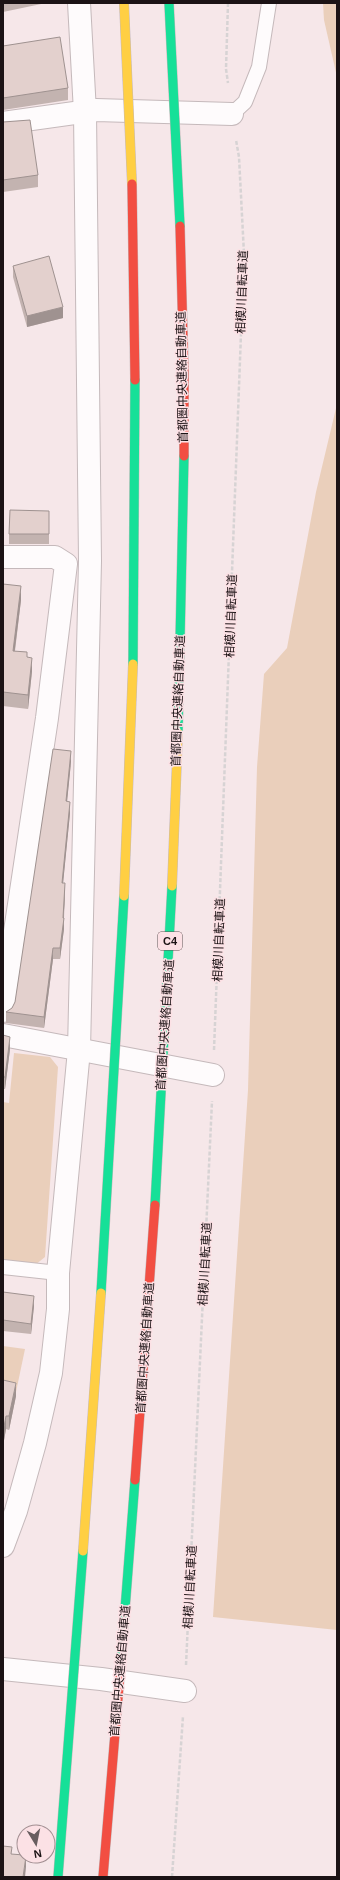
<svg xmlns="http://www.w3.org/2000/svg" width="340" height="1880" font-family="Arial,'Noto Sans JP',sans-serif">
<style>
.green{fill:#eacfbb}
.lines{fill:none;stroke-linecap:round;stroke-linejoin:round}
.lane-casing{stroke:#c5b9bb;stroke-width:16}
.street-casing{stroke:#c5b9bb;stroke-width:24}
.path{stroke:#d7d3d4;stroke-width:2.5;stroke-dasharray:4 2;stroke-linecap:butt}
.lane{stroke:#fefbfc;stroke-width:14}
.street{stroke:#fefbfc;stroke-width:22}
.fast-bridge-casing{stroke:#c5b9bb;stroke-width:10;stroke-linecap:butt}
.slow-bridge-casing{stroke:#c5b9bb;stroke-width:10;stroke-linecap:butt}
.jam-bridge-casing{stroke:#c5b9bb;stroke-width:10;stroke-linecap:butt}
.fast-bridge{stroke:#16e098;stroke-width:9}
.slow-bridge{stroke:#ffcf43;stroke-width:9}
.jam-bridge{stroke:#f24e42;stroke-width:9}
.wall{fill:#c3b3b0}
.shaded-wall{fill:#9f9290}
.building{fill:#e3d0cd;stroke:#9f9290}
.labels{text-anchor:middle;stroke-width:3;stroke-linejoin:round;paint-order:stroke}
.shield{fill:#fce1e5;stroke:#5f5153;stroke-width:1}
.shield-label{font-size:11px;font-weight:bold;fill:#1c1315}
.street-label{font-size:12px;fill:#1c1315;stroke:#fce1e5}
</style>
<rect width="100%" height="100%" fill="#f6e7e9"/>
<g class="green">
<polygon points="323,3 337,3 337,77 324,20"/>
<polygon points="337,404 337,1630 213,1617 248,1090 257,767 264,674 287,648 316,492"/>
<polygon points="14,1053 50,1057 58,1067 45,1257 35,1265 3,1261 3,1102 9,1103"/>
<polygon points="3,1346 25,1349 16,1392 3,1390"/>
</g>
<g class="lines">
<g class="lane-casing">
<g id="lane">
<polyline points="232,114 245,102 259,67 269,3"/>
<polyline points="3,1267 58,1273"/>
</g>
</g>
<g class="street-casing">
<g id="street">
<polyline points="3,123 96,110 232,114"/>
<polyline points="3,557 55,557 66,564 47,718 3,1011"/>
<polyline points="3,1035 213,1075"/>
<polyline points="3,1546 16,1511 35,1443 51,1373 58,1309 58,1273 79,1050 90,561 85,112 79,3"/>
<polyline points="3,1669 101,1679 185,1691"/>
</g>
</g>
<g class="path">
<polyline points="228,3 226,69 228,83"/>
<polyline points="214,1050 244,254 239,157 236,140"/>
<polyline points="186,1665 212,1101"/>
<polyline points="172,1877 183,1716"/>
</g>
<use href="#lane" class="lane"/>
<use href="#street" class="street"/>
<g class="fast-bridge-casing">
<g id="fast-bridge">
<polyline points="169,3 180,226"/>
<polyline points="133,664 135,380"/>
<polyline points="178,733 184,456"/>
<polyline points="155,1205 172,886"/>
<polyline points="101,1293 124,896"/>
<polyline points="120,1674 135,1480"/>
<polyline points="58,1877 83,1551"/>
</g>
</g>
<g class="slow-bridge-casing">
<g id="slow-bridge">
<polyline points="124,3 132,184"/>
<polyline points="172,886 178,733"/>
<polyline points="124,896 133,664"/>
<polyline points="83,1551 101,1293"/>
</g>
</g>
<g class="jam-bridge-casing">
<g id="jam-bridge">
<polyline points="132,184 135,380"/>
<polyline points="180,226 184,374 184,456"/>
<polyline points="135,1480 155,1205"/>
<polyline points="103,1877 120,1674"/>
</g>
</g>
<use href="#fast-bridge" class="fast-bridge"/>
<use href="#slow-bridge" class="slow-bridge"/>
<use href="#jam-bridge" class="jam-bridge"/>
</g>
<g class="wall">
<polygon points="3,3 46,3 3,12"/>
<polygon points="3,46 68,88 68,100 3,110"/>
<polygon points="3,122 38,175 38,187 3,192"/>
<polygon points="13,266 63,318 27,327 13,277"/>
<polygon points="49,511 49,544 9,544 9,534"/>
<polygon points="3,584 21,600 15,651 27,657 32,671 28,709 3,706"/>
<polygon points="71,762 67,801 70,813 63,883 65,894 64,918 64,929 60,959 53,959 44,1028 6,1023 6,1012 12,1008 15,1002"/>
<polygon points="3,1035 10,1049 5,1089 3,1089"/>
<polygon points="3,1292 34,1306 31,1334 3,1331"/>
<polygon points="3,1380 16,1396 9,1430 6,1429 3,1446"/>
</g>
<g class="shaded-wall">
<polygon points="63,307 63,318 27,327 27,316"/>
<polygon points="21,586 21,600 13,664 13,651"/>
<polygon points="32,658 32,671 28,709 28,695"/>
<polygon points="71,751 71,762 66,812 66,801"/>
<polygon points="70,802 70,813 62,894 62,883"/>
<polygon points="65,883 65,894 63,928 63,918"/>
<polygon points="4,911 4,923 3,927 3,915"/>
<polygon points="64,918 64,929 60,959 60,948"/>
<polygon points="53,948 53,959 44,1028 44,1017"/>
<polygon points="10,1037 10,1049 5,1089 5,1077"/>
<polygon points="34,1296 34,1306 31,1334 31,1324"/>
<polygon points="16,1383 16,1396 9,1430 9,1416"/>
<polygon points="6,1416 6,1429 3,1446 3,1432"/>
<polygon points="26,1856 26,1867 25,1877 23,1877"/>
</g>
<g class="building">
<polygon points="60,37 68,88 3,98 3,46"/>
<polygon points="30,120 38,175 3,180 3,122"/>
<polygon points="49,256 63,307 27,316 13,266"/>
<polygon points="10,510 49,511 49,534 9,534"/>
<polygon points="3,584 21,586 13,651 27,652 27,657 32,658 28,695 3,692"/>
<polygon points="53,749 71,751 66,801 70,802 62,883 65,883 63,918 64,918 60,948 53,948 44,1017 6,1012 12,1008 15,1002"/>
<polygon points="3,1035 10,1037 5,1077 3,1077"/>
<polygon points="3,1292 34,1296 31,1324 3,1320"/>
<polygon points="3,1380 16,1383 9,1416 6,1416 3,1432"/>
<polygon points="3,1846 12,1847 11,1854 24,1855 24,1856 26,1856 23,1877 3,1877"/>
</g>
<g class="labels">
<rect class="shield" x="158" y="932" width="24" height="18" rx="3"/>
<g class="shield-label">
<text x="170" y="945">C4</text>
</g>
<g class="street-label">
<text transform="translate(242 292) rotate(-88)" y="4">相模川自転車道</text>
<text transform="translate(182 377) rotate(-91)" y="4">首都圏中央連絡自動車道</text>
<text transform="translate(231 616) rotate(-88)" y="4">相模川自転車道</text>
<text transform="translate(178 701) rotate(-88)" y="4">首都圏中央連絡自動車道</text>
<text transform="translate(219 940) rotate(-88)" y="4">相模川自転車道</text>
<text transform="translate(165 1025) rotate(-86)" y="4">首都圏中央連絡自動車道</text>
<text transform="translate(205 1264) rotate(-87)" y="4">相模川自転車道</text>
<text transform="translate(145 1348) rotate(-86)" y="4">首都圏中央連絡自動車道</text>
<text transform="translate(190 1587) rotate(-87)" y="4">相模川自転車道</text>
<text transform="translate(120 1671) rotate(-85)" y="4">首都圏中央連絡自動車道</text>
</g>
</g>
<rect width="340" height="1880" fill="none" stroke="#1c1315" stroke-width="8"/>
<g transform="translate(36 1844) rotate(170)"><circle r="19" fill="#fce1e5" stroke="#a28f92"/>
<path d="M0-3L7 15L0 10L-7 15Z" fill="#685d5f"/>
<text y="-6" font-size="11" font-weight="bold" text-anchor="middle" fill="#1c1315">N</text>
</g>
</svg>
